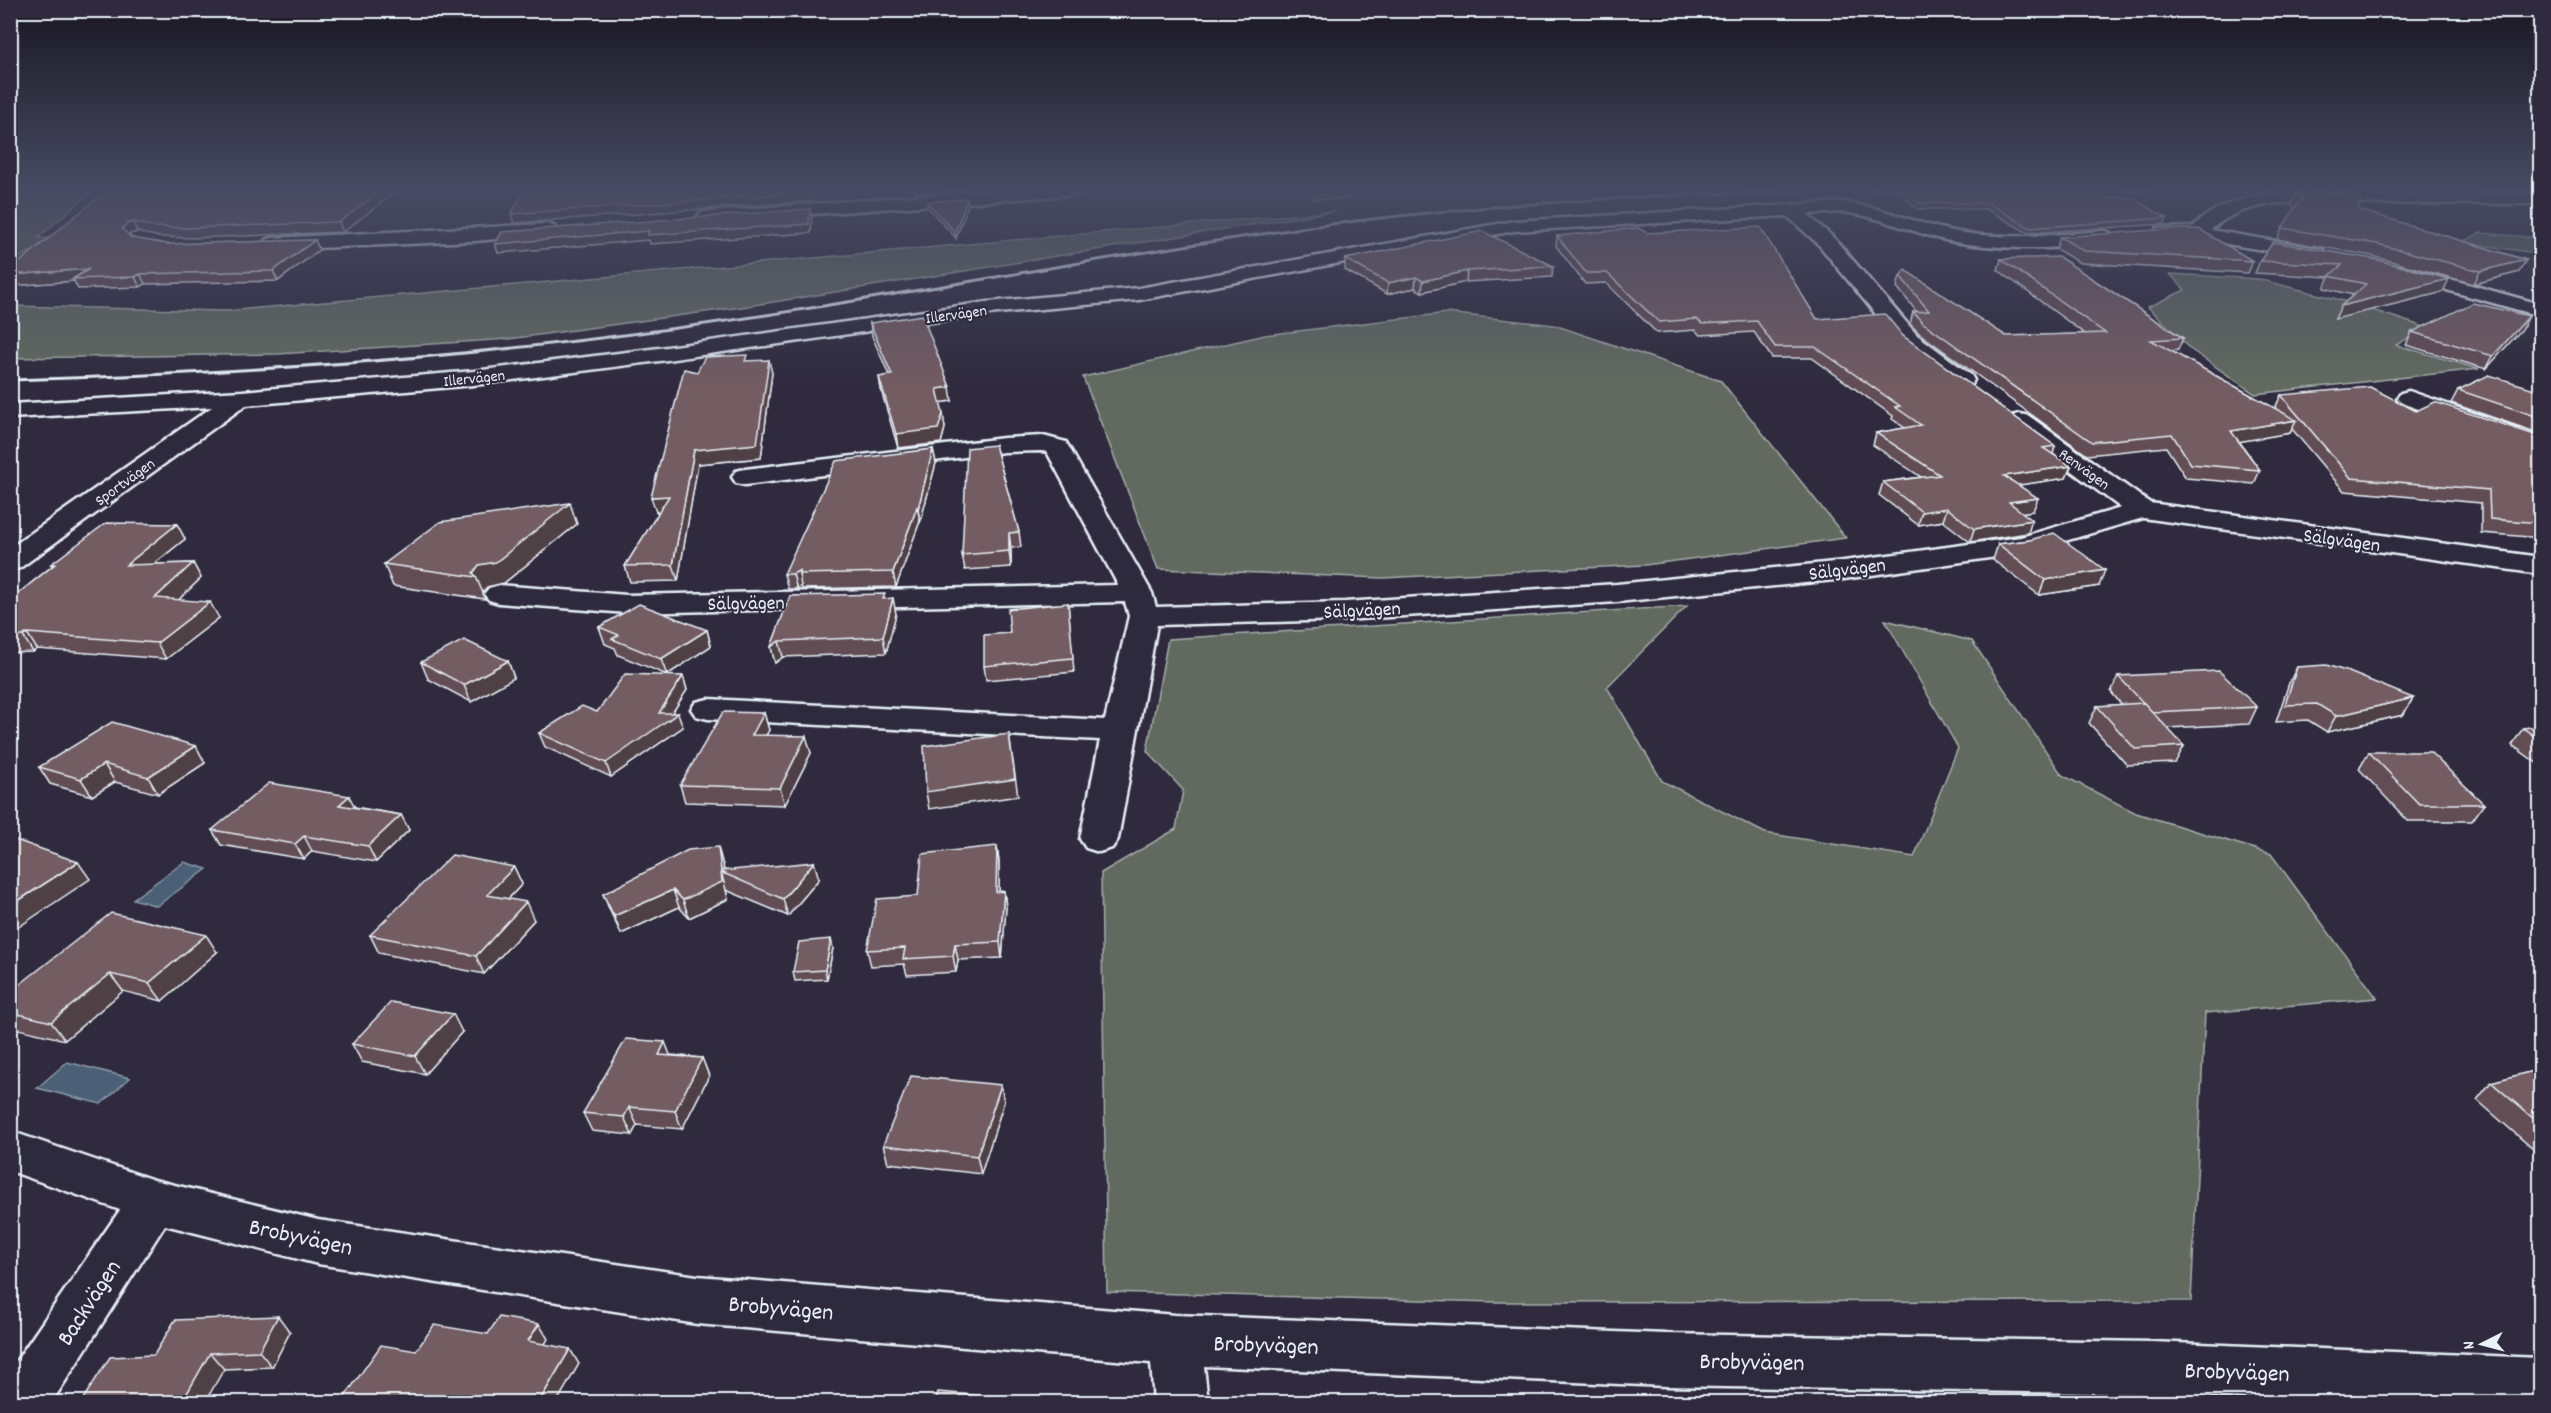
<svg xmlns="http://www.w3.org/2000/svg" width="2551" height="1413" font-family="Dekko,sans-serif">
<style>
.green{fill:#626b60;stroke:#a5aeac;stroke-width:1.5}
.water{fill:#4b6176;stroke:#8a9baa;stroke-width:1.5}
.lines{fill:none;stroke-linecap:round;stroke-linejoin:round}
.minor-casing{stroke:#e8f1f8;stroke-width:5}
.minor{fill:#2f2a3d;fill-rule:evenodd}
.rail{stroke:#e8f1f8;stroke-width:3}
.wall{fill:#634e54;stroke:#e8f1f8;stroke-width:1.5}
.shaded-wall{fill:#504045;stroke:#e8f1f8;stroke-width:1.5}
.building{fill:#735b62;stroke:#e8f1f8;stroke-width:1.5}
.labels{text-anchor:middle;stroke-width:4.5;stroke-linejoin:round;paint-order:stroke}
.far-street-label{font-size:16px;fill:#e8f1f8;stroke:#2f2a3d}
.street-label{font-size:20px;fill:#e8f1f8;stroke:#2f2a3d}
.near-street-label{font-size:24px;fill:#e8f1f8;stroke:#2f2a3d}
</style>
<rect width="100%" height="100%" fill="#2f2a3d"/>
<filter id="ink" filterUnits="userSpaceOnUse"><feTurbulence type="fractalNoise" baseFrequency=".0167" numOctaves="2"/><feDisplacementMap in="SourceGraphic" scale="12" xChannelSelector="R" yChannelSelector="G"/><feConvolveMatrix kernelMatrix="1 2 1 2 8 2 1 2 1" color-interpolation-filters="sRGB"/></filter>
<g filter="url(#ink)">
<g class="green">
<polygon points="11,189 94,189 38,238 119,240 116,249 29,252 11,263"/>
<polygon points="1336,211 742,307 509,339 278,354 11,358 11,306 225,311"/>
<polygon points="2480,233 2540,238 2540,254 2462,242"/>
<polygon points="2170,274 2258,279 2348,302 2427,328 2396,345 2479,369 2255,394 2190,349 2148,307 2185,290"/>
<polygon points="1447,313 1554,325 1721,381 1846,538 1645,565 1382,578 1158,569 1083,377 1265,335"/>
<polygon points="1687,606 1607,687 1662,781 1765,833 1914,857 1958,748 1885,620 1972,641 2062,775 2136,813 2271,854 2377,998 2205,1013 2191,1301 1495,1302 1107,1292 1101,873 1176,829 1183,790 1147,751 1168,639"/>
</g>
<g class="water">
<polygon points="184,862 207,869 157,906 133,899"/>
<polygon points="67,1062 130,1078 101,1104 37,1088"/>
</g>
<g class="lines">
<g class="minor-casing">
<g id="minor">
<polygon points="1009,189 1092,189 1084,194 706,222 700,221 697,217 700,213 706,212"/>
<path d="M2278 193 2540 194V204L2278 203C2253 207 2230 212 2211 230L2322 249 2325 253 2322 257 2315 259 2198 239 2157 236 2155 232 2157 228 2193 227C2214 203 2248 197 2278 193Z"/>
<path d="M1842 202C1879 206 1912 222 1948 230 1999 241 2053 235 2104 231L2111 233 2113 237 2111 241C2069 251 1987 250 1945 240 1915 233 1886 220 1856 214L1842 212 1807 214 1833 237 1917 335 1971 375 1974 380 1971 385 1963 387 1955 385 1901 345 1819 245 1787 216 1514 231 1139 300 988 314 667 360 474 385 246 405 20 568 10 570V548L212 407 10 418V404L242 391 474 371 667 347 988 302 1139 288 1514 221Z"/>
<polygon points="547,224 554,226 556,230 554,234 474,241 272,250 265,248 263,244 265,240 272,238"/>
<polygon points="2403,266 2540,304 2540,316 2396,276 2393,272 2396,268"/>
<polygon points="2409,391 2540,436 2540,451 2401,403 2397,398 2401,393"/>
<polygon points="2020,414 2029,416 2150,503 2540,557 2540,574 2143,518 2024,553 1844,579 1617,602 1345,620 1157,625 1118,839 1112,848 1099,852 1086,848 1080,839 1100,740 708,719 696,716 691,709 696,702 708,699 1105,720 1129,616 1125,602 627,613 499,603 489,600 484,594 489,588 499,585 627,595 1118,585 1047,452 1042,451 1004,452 745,485 736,483 732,477 736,471 745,469 1004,438 1043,436 1066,442 1152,593 1156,607 1345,602 1617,584 1844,561 2021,537 2121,508 2011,426 2008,421 2011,416"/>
<polygon points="10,1131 154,1180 318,1220 697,1276 1175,1315 1666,1334 2152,1342 2540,1358 2540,1402 2355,1402 2152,1394 1666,1386 1204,1366 1208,1402 1154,1402 1151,1363 697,1324 318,1264 165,1225 52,1402 10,1402 10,1370 120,1210 10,1171"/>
</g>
</g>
<use href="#minor" class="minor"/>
<g class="rail">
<polyline points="2079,190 2283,191"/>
<polyline points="2316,191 2540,191"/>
<path d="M10 380C220 374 430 361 639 333 864 304 1085 258 1310 227 1506 200 1703 192 1901 189"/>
</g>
</g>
<g class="wall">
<polygon points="114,189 399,189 343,232 192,238 159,237 137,232 130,234 129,235 132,238 167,244 315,240 319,250 278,281 145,284 140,287 78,289 74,281 10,286 10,270"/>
<polygon points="1312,189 1348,189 1348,199 1313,199"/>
<polygon points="1897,189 2093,189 2103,198 2167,218 2165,224 2028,233 1986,209 1917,209"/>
<polygon points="2263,189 2332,189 2332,191 2268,192"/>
<polygon points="2296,194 2359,210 2526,260 2519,272 2474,284 2372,256 2277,239 2282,228 2295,208 2291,205"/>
<polygon points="967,199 968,205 956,238 928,208 927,202"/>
<polygon points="1647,233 1817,319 1903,336 2055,446 2053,454 2071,466 2066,478 2019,485 2033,511 2022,512 2028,533 1970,542 1943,521 1918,525 1879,495 1883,482 1921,477 1873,445 1876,433 1905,428 1892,419 1893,416 1812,358 1772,358 1754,332 1700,335 1695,330 1657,333 1606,283 1585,284 1556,246 1557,236"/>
<polygon points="2060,237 2253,261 2248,273 2080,263 2056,249"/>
<polygon points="2273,242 2443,292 2335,319 2341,306 2353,295 2324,288 2329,277 2255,273 2260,261"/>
<polygon points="1345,259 1553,266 1552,277 1466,282 1422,292 1415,288 1387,294 1345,270"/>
<polygon points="2001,259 2183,338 2178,350 2171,351 2276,409 2275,408 2281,395 2416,411 2541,437 2541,538 2481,533 2481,503 2344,491 2292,429 2290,433 2239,441 2260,470 2254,484 2186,478 2166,447 2087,455 1919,333 1910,324 1913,312 1917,312 1897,287 1900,276 2006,336 2085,334 1998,270"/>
<polygon points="2529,316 2522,329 2486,369 2406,345 2412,332"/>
<polygon points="870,323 952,401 940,402 945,428 941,443 898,448 881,390 879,377 889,375 872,336"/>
<polygon points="749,361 772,373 761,458 698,464 678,581 630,582 625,566 659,512 656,512 697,372"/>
<polygon points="2458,390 2541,391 2541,434 2451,403"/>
<polygon points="995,445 1019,532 1021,547 1011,548 1011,567 965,570 962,555"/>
<polygon points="933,449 936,463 920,523 920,521 896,587 802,589 801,586 797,589 788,589 784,574"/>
<polygon points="177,524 185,539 154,564 193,563 201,578 178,600 219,618 166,659 37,649 33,652 10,653 10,600 52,566 51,564"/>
<polygon points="577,524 504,583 487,587 483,593 485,599 393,586 384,564"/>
<polygon points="2030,540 2099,586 2039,595 1993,560 1998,544"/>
<polygon points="790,596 886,599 896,614 886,653 783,657 775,663 771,647"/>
<polygon points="1068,603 1074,672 986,680 984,666 1010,633"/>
<polygon points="599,627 707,630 711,646 667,675 618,655 615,648 605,644"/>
<polygon points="508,661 514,678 471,702 428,679 421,662"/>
<polygon points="2297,667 2413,698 2403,715 2327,732 2308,720 2276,722 2289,683"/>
<polygon points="683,676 687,690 672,713 683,727 611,777 545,747 539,733 597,712"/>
<polygon points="2118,676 2257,707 2249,724 2167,728 2184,746 2175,763 2127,765 2089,723 2097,706 2122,705 2111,692"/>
<polygon points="764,713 769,730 766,735 811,753 785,805 685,802 680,785"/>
<polygon points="2541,726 2541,766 2512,745 2523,728"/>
<polygon points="196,746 205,763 158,794 115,782 92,796 50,784 39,767"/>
<polygon points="2369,752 2484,804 2472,821 2408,821 2359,769"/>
<polygon points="355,807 401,815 409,830 376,862 312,851 304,859 221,845 212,830"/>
<polygon points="997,846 999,862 999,892 1004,891 1006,907 1002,958 958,960 956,972 907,975 904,964 871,966 867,950 918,896"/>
<polygon points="723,865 724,870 819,879 788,916 726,890 728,899 689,918 679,907 621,934 610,911 603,894"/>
<polygon points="514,867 522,884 508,899 534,920 484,974 379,953 370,935"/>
<polygon points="833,948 827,979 795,981 793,972"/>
<polygon points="217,952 162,1001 123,991 65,1040 10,1027 10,992"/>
<polygon points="462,1032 425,1074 362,1062 352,1044"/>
<polygon points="671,1055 702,1058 709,1076 682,1129 637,1125 632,1135 592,1131 583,1113"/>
<polygon points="2541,1069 2541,1156 2477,1100 2491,1082"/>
<polygon points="1004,1102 981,1174 888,1163 883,1145"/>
<polygon points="290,1332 272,1367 224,1369 154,1355"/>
</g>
<g class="shaded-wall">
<polygon points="383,189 399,189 343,232 339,222"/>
<polygon points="812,189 814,189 813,201 514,223 511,214"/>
<polygon points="915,189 968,189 915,193"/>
<polygon points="967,199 968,205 956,238 955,232"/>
<polygon points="810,209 812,217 811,233 650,244 649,240 498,253 495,244"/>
<polygon points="133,222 137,232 130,234 127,239 122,229 126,224"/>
<polygon points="315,240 319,250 278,281 273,271"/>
<polygon points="2526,260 2519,272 2474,284 2480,271"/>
<polygon points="89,269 73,279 74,281 10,286 10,275"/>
<polygon points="1467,271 1466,282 1422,292 1423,281"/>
<polygon points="140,274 145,284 140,287 135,277"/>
<polygon points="1416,277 1415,288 1387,294 1388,283"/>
<polygon points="2449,279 2443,292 2335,319 2341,306"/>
<polygon points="2529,316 2522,329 2486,369 2493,356"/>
<polygon points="769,360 772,373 761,458 698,464 678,581 673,565 694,450"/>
<polygon points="950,387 952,401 939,403 937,389"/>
<polygon points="943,414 945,428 941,443 898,448 896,434"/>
<polygon points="2296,420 2290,433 2226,444 2231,431"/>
<polygon points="933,449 936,463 920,523 918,509"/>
<polygon points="2071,466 2066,478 2000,488 2004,476"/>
<polygon points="669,496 673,510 656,512 651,497"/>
<polygon points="2038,498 2033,511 2005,515 2009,502"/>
<polygon points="570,503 577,524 504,583 487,587 483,593 476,577 473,573 479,565"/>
<polygon points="917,507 920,521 896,587 893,572"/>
<polygon points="1947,508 1943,521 1918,525 1922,512"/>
<polygon points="2032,520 2028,533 1970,542 1974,529"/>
<polygon points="177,524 185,539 134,580 126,565"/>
<polygon points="1009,533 1011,548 1011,567 1009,551"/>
<polygon points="193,563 201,578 164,614 155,598"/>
<polygon points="800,570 799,574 801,586 797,589 793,574"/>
<polygon points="2105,570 2099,586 2039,595 2045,580"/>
<polygon points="893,598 896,614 886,653 883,637"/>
<polygon points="210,602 219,618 166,659 157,643"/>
<polygon points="707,630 711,646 667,675 661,659"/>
<polygon points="27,633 37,649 33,652 23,636"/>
<polygon points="779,641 783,657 775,663 771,647"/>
<polygon points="508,661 514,678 471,702 464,685"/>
<polygon points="683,676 687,690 667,721 678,713 683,727 611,777 606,763 659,713"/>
<polygon points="2413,698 2403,715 2327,732 2336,716"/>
<polygon points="764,713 769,730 757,751 752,735"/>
<polygon points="1009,734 1018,796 929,809 926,792"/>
<polygon points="806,736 811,753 785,805 780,788"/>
<polygon points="196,746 205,763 158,794 148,777"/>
<polygon points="104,764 115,782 92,796 81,779"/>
<polygon points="349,796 357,811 339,805"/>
<polygon points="401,815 409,830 376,862 368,846"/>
<polygon points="304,836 312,851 304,859 295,844"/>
<polygon points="997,846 999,862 999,908 996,892"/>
<polygon points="718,847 723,865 724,874 721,872"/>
<polygon points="78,862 90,879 14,930 10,926 10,906"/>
<polygon points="814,862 819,879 788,916 783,899"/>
<polygon points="514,867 522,884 496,912 487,895"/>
<polygon points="721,872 726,890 728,899 689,918 683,900"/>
<polygon points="673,890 679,907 621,934 614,916"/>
<polygon points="1004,891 1006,907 1002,958 1000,942"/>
<polygon points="526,902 534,920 484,974 476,956"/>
<polygon points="206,935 217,952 162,1001 149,983"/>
<polygon points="831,939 833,948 827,979 825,970"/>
<polygon points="955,944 958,960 956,972 953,956"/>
<polygon points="110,974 123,991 65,1040 51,1022"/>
<polygon points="453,1014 462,1032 425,1074 415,1056"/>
<polygon points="665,1042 672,1060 659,1055"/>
<polygon points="702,1058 709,1076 682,1129 675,1111"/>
<polygon points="1001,1085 1004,1102 981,1174 977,1156"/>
<polygon points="629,1107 637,1125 632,1135 624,1117"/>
<polygon points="278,1316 290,1332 272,1367 259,1351"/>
<polygon points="539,1324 548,1339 537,1357 528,1341"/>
<polygon points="570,1349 579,1364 557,1402 539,1402"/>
<polygon points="210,1353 224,1369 205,1402 182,1402"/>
</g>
<g class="building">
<polygon points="114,189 383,189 339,222 187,228 155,227 133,222 126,224 122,229 132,238 167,244 315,240 273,271 140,274 135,277 73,279 89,269 10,275 10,270 96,199"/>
<polygon points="528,189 812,189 811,192 511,214 522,195 526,195"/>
<polygon points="1904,189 2093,189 2103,198 2131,197 2167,218 2030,228 1988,203 1918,203"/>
<polygon points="2296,194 2361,194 2359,210 2526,260 2480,271 2377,244 2282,228 2301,199 2304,199"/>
<polygon points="967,199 955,232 927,202"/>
<polygon points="810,209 809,224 648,235 649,231 495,244 502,232"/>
<polygon points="1760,227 1817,319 1885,314 1903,336 2055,446 2043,448 2071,466 2004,476 2038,498 2009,502 2032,520 1974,529 1947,508 1922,512 1883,482 1940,475 1876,433 1921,425 1895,407 1900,406 1815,347 1775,347 1757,321 1702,324 1697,319 1659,322 1607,273 1586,273 1557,236 1638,228 1647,233"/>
<polygon points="2169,229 2199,229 2253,261 2084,251 2060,237"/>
<polygon points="1482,231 1553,266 1467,271 1423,281 1416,277 1388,283 1345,259"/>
<polygon points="2273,242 2374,259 2449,279 2341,306 2366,284 2329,276 2342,265 2260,261"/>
<polygon points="2059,257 2183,338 2151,340 2296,420 2231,431 2260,470 2191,464 2172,434 2092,442 1922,322 1913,312 1929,311 1900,276 1905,270 2006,336 2105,333 2001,259"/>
<polygon points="2473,303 2529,316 2493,356 2412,332"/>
<polygon points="922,315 950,387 937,389 943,414 938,429 896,434 879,377 892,375 870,323"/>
<polygon points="747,355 745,361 769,360 757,444 694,450 673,565 625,566 669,496 651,497 684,369 697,372 705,357"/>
<polygon points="2489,375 2541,391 2541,418 2458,390"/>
<polygon points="2370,387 2416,411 2435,402 2541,437 2541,523 2490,519 2489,490 2351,478 2281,395"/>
<polygon points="995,445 1019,532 1009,533 1009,551 962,555 967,448"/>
<polygon points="933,449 918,509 917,507 893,572 799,574 800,570 793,574 784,574 836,461"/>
<polygon points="570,503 496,562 479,565 473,573 476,577 384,564 440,522"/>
<polygon points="106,523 177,524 126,565 193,563 155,598 210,602 157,643 27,633 23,636 10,637 10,600 55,564 51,564"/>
<polygon points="2054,533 2105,570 2045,580 1998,544 2030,540"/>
<polygon points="885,594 883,599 893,598 883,637 779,641 771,647 790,596"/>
<polygon points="1068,603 1073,658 984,666 984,635 1010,633 1008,609"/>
<polygon points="639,604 707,630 661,659 612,639 619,635 599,627"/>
<polygon points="464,640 508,661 464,685 421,662"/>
<polygon points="2326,665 2349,672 2413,698 2336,716 2317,704 2285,705 2297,667"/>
<polygon points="2219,671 2257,707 2152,712 2118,676"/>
<polygon points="625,674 683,676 659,713 678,713 606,763 539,733 582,706 597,712"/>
<polygon points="2144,703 2184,746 2135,749 2097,706"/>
<polygon points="723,712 764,713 752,735 806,736 780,788 680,785"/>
<polygon points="112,722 196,746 148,777 104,764 81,779 39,767"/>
<polygon points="2541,726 2541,741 2523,728"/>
<polygon points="1009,734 1015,779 926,792 924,746"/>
<polygon points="2369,752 2430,752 2484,804 2419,804"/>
<polygon points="269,783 349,796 339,805 401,815 368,846 304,836 295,844 212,830"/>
<polygon points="10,838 78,862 10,906"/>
<polygon points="997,846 996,892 1004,891 1000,942 955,944 953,956 903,959 905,948 867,950 877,899 918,896 922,854"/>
<polygon points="718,847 721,871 814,862 783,899 721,872 722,882 683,900 673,890 614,916 603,894 688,850"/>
<polygon points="452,855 514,867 487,895 526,902 476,956 370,935"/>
<polygon points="111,913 206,935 149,983 110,974 51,1022 10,1012 10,992"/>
<polygon points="831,939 825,970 793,972 799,942"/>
<polygon points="391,1002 453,1014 415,1056 352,1044"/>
<polygon points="626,1039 665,1042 659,1055 702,1058 675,1111 629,1107 624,1117 583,1113"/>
<polygon points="2541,1069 2541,1125 2491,1082"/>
<polygon points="911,1076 1001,1085 977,1156 883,1145"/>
<polygon points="278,1316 259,1351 210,1353 182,1402 81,1402 110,1357 154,1355 175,1320"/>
<polygon points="499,1317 539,1324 528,1341 570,1349 539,1402 341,1402 381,1345 416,1351 434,1325 488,1334"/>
<polygon points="938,1392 1047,1401 1047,1402 935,1402"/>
</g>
</g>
<linearGradient id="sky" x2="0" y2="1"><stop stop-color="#1a1722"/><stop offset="0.49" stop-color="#474a62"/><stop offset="1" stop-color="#474a62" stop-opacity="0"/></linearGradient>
<rect width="2551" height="387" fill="url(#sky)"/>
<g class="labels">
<g class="far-street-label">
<text transform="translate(956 313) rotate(-8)" y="6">Illervägen</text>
<text transform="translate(474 377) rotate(-6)" y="6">Illervägen</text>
<text transform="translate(2085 468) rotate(36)" y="6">Renvägen</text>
<text transform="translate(124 481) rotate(-36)" y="6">Sportvägen</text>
</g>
<g class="street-label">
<text transform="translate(2342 539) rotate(8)" y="7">Sälgvägen</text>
<text transform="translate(1847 568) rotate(-7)" y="7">Sälgvägen</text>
<text transform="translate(746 602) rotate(-1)" y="7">Sälgvägen</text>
<text transform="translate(1362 609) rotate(-3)" y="7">Sälgvägen</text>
</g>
<g class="near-street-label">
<text transform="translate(301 1236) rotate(12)" y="8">Brobyvägen</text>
<text transform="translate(88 1302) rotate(-57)" y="8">Backvägen</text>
<text transform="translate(781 1307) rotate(5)" y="8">Brobyvägen</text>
<text transform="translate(1266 1344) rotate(2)" y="8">Brobyvägen</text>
<text transform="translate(1752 1361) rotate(1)" y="8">Brobyvägen</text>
<text transform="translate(2237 1371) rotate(2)" y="8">Brobyvägen</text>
</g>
</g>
<rect width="2551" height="1413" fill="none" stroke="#2f2a3d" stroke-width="36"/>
<rect x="18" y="18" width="2515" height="1377" fill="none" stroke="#e8f1f8" stroke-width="2" filter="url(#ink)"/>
<g transform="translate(2482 1344) rotate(264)" stroke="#2f2a3d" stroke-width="4.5" paint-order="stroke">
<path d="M0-4.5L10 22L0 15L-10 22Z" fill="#e8f1f8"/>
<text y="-9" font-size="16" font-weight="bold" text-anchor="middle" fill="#e8f1f8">N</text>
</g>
</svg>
